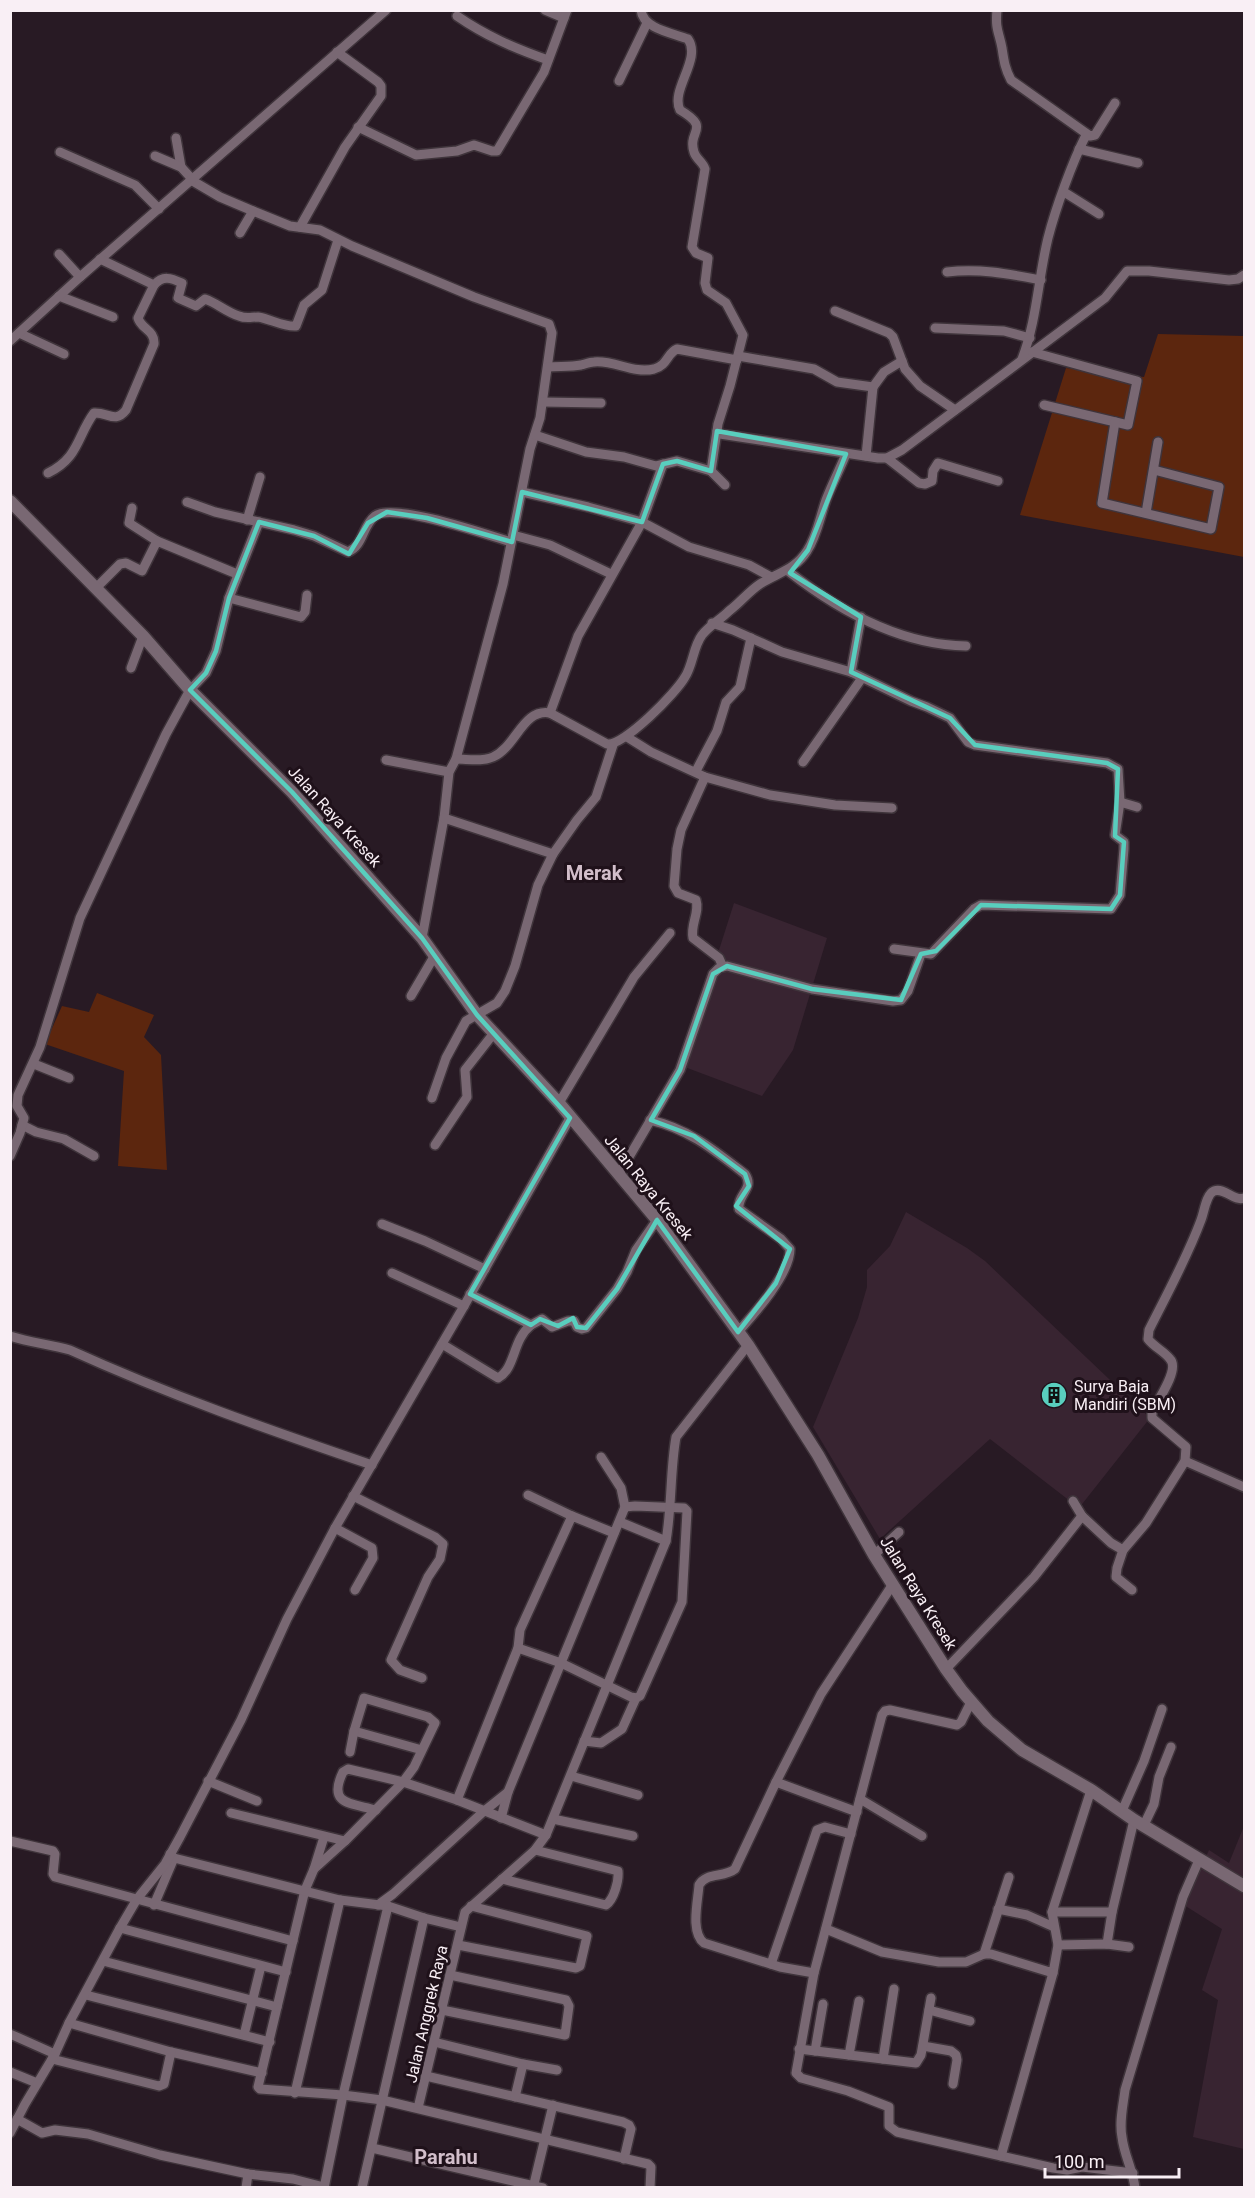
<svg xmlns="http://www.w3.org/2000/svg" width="1255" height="2198" font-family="Roboto,sans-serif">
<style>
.built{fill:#382431}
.green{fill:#5c260e}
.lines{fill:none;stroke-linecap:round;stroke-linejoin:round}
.minor-casing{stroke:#3f343b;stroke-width:12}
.secondary-casing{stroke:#3f343b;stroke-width:15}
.minor{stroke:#796873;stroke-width:9}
.secondary{stroke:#796873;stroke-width:12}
.marked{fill:none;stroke:#59cebe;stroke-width:4.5;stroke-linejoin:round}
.labels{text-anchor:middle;stroke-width:6;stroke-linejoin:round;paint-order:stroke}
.street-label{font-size:16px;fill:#f9eff5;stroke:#1f111a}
.poi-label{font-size:16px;fill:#f9eff5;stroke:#1f111a;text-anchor:start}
.quarter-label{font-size:20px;font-weight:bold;fill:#d2beca;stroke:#1f111a}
</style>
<rect width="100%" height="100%" fill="#281a24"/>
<g class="built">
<polygon points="734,903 827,938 793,1050 762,1096 682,1066"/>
<polygon points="906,1212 967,1248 985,1261 1150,1418 1079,1508 990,1439 880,1539 813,1427 858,1318 867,1287 867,1270 890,1246"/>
<polygon points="1244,1826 1244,2149 1193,2137 1218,2000 1202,1990 1222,1929 1184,1905 1209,1850 1229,1863"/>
</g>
<g class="green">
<polygon points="1158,334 1244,336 1244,557 1020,515 1066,368 1144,377"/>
<polygon points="97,993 154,1015 144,1037 161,1055 167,1170 118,1166 124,1071 45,1044 62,1006 89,1012"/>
</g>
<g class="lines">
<g class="minor-casing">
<g id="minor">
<polyline points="545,10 564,18"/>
<path d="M641 10C643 29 673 33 688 39 702 59 670 90 680 110 712 129 687 130 694 152 696 159 703 162 705 169L692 247 696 253 708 258 705 283 707 290 726 303 743 335 730 386 718 424 717 431 720 434 878 458H887L902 450 1105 298 1127 271H1149L1229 280 1238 279 1244 275"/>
<path d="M997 10C995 29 999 32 1002 48 1004 61 1005 69 1011 80L1090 136 1095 135 1115 103"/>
<path d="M457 16C486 36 514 48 548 60"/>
<polyline points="619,81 647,23"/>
<polyline points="358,127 416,155 457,151 474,145 492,151 497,151 544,72 567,10"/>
<polyline points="176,138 181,167"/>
<polyline points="1079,149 1138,163"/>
<polyline points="60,152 135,185 159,209"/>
<polyline points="155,156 181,167 192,179"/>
<polyline points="191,180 220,197 253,211 290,226 320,230 352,246 474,297 549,324 552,333 540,418 530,449 503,584 456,759 449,772 444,818 422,938"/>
<polyline points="1064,192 1099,214"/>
<polyline points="300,227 345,147 381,96 381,86 378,82 337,52"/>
<polyline points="240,233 253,211"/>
<polyline points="59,254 80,277"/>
<path d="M947 272C980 268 1009 274 1041 280"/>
<path d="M154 285C163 275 171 278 182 283L178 298 196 306 205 299C217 303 226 312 239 316 246 319 251 317 258 317 271 319 283 327 296 326L304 305 322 290 338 240"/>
<polyline points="59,296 113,317"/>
<polyline points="835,311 889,333 893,337 905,369 920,386 955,410"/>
<polyline points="935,328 1004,331 1030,338"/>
<polyline points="19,333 64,354"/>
<polyline points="10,341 80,277 386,10"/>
<polyline points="1032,352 1137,381 1128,425 1044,405"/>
<polyline points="738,356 814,369 837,382 873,387 884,372 902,361"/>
<path d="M1022 359C1037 320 1038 279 1048 238 1056 207 1072 163 1086 135"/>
<path d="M548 367C559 366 570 367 581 365 585 364 590 362 594 362 615 360 633 374 654 369 668 365 667 353 677 349L737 360"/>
<polyline points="543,402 601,403"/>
<polyline points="1115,422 1102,503 1211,529 1219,487 1154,470"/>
<polyline points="535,435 586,452 624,457 656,466 677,461 711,471 725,485"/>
<polyline points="866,456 873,387"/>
<polyline points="887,458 919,483 925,484 932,481 933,471 938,463 998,481"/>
<polyline points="711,471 717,431"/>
<path d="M48 473C79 458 77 436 94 413 108 412 115 424 126 410L154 344C155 330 141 329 138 318L154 285 100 259"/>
<polyline points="522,492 588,507 642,522 689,547 749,565 771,577"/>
<path d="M187 502 215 512 294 530 314 536 348 552C364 545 362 526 375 516 393 502 488 535 511 542"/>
<polyline points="132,508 129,523 157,541"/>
<polyline points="1146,513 1158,442"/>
<polyline points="247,520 260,477"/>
<polyline points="513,535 550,545 611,574"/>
<path d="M788 571C838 610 901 645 966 646"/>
<polyline points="96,588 120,564 126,563 142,571 157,541 237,574"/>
<polyline points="229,598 301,617 305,612 307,595"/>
<polyline points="712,623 733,630 782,652 851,672 911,701 927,707 950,718 968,742 975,745 1107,763 1118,769 1120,802 1115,835 1124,842 1124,849 1120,895 1111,909 981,905 974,909 931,954 894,949"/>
<polyline points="131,668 143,636"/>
<polyline points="851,672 861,617"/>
<polyline points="550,713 578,636 642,522 663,464"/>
<polyline points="627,737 651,752 705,777 770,795 835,805 892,808"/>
<path d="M456 759C468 759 482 762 493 757 516 747 523 708 550 713L607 744C624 746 676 693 685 677 693 665 693 647 702 635 710 625 720 620 729 611 740 603 748 592 760 584 777 573 795 570 807 551 817 536 820 517 826 500 832 484 840 469 846 454"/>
<polyline points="386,760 449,772"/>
<polyline points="803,762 862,678"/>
<polyline points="696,771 717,731 726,702 740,687 751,638"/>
<path d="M705 777 681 830 677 849 674 886 678 893 696 900C700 912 690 925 693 938L719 958 723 967"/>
<polyline points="1120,802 1137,807"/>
<polyline points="444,818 553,854"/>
<polyline points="411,996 435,955"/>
<polyline points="34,1064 69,1078"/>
<polyline points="432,1098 446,1058 466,1021 497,1003 505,991 515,966 538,885 553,854 577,820 596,797 613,745"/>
<polyline points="559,1103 634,977 670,933"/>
<path d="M650 1120C689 1129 714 1150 745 1174 755 1189 737 1194 739 1209L781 1239 790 1249C790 1274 755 1313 738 1332"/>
<polyline points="22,1125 36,1132 64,1139 94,1156"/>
<polyline points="435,1145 467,1097 465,1070 494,1033"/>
<polyline points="10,1156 20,1133 24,1118 17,1106 18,1095 40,1047 80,918 166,734 190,690 206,673 216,651 229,598 259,522"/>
<polyline points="619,1174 680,1070 713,974 719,968 727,966 812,989 893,1001 901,1000 908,991 921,954"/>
<polyline points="382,1224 425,1241 485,1269"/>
<polyline points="392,1273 464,1306"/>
<polyline points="470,1294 531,1325 542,1319 552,1327 568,1321 574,1321 577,1327 582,1329 586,1328 617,1289 627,1272 636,1250 657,1220"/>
<path d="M10 1336C31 1343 50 1344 70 1350 169 1395 269 1430 372 1465"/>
<path d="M442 1344 498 1378C516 1368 512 1340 531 1325"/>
<polyline points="601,1457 621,1488 625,1507"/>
<polyline points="1185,1461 1244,1487"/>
<polyline points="528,1495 572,1516"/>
<polyline points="353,1496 435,1537 443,1544 440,1559 428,1577 391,1660 400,1670 422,1678"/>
<polyline points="1073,1501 1082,1516"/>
<polyline points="620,1522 666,1541"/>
<polyline points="335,1528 372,1548 373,1558 355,1590"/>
<polyline points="1123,1550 1117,1568 1116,1577 1132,1590"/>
<polyline points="874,1555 899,1532"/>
<path d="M946 1669 1034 1577 1082 1516 1111 1543 1123 1550 1146 1523 1185 1461 1186 1447 1152 1418V1411C1158 1400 1180 1369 1170 1359 1164 1351 1154 1347 1148 1339L1149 1330C1167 1294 1187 1258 1201 1220 1204 1213 1206 1194 1214 1191 1225 1187 1234 1202 1244 1198"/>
<polyline points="971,1702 961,1722 957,1725 890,1710 885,1711 882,1715 814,1973 796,2073 801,2078 848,2091 889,2107 889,2126 897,2132 1053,2168 1067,2170 1082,2167 1133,2173"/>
<polyline points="584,1741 601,1743 622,1729 636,1698"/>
<polyline points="422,1750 354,1731 364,1698 428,1717 435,1723 414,1767 403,1782 345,1841 314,1869 305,1890 258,2087 260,2089 343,2095 382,2100 648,2164 651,2167 650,2188"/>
<polyline points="350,1752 354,1731"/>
<polyline points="571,1776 638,1795"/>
<polyline points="208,1781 257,1801"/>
<polyline points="776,1782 857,1812"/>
<polyline points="860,1799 922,1836"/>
<polyline points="457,1800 518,1648 520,1630 572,1516 614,1533"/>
<path d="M376 1810C351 1803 327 1805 343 1772L348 1769 403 1782 457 1800 546 1835"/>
<polyline points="1122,1811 1144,1761 1162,1709"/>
<polyline points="231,1813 345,1841"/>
<polyline points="501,1818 508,1792"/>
<polyline points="553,1819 633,1836"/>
<polyline points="1144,1825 1154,1804 1159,1777 1171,1747"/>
<polyline points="10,1841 53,1851 55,1854 53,1874 55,1877 293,1941"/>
<polyline points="170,1854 174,1858 340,1900 388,1906 424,1918 461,1927"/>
<polyline points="314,1869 324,1837"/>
<path d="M502 1879 606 1905C614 1899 619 1881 618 1871L535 1850"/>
<polyline points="154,1905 174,1858"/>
<polyline points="378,1905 393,1894 483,1812 508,1792 625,1507 635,1506 684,1508 687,1511 682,1602 640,1696 636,1698 631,1697 561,1663 518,1648"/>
<polyline points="998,1909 1027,1915 1054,1927"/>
<polyline points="1052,1912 1112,1912"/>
<polyline points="120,1928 286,1972"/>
<polyline points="826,1929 882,1952 939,1962 966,1962 984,1954 991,1954 1053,1973 1058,1945 1052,1912 1091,1790"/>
<polyline points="1107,1944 1112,1912 1134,1820"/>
<polyline points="458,1945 576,1968 580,1966 587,1936 471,1906"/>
<polyline points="1058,1945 1107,1944 1129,1947"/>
<polyline points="984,1954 1009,1877"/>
<polyline points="103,1961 277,2007"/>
<polyline points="771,1964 817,1830 825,1827 851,1834"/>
<path d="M814 1973 780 1967 704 1943C690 1932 698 1901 699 1885 706 1872 724 1878 735 1869L776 1782 821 1694 893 1584"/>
<polyline points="86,1995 270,2042"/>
<polyline points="442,2010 565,2035 569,2006 566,2000 450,1975"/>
<polyline points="929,2010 970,2021"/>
<polyline points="69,2023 171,2052 262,2073"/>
<polyline points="10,2034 55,2054"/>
<polyline points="244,2035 261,1966"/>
<polyline points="434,2042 523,2064 557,2070"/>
<polyline points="923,2046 951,2051 956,2055 957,2060 953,2084"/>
<polyline points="799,2049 916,2063 921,2055 931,1998"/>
<polyline points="815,2051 823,2004"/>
<polyline points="849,2055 859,2001"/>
<polyline points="52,2059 159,2086 164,2084 171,2052"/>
<polyline points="883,2059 894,1989"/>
<polyline points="10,2072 37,2083"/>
<polyline points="426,2076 623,2122 629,2125 631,2129 624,2159"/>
<polyline points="295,2093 340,1900"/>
<polyline points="515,2097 523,2064"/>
<path d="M418 2108 465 1912 535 1850 546 1835 666 1541C672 1506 670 1471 676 1437L748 1345"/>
<polyline points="17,2119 42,2133 55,2130 88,2134 160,2155 248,2174 293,2179 324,2187"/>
<polyline points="10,2133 25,2104 55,2054 69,2023 120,1928 137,1899 165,1864 180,1837 241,1720 287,1619 335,1528 464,1306 570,1118"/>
<polyline points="372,2148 543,2188"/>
<polyline points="1001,2156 1053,1973"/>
<polyline points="246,2188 248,2174"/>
<polyline points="324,2188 343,2095 388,1906"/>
<polyline points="362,2188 424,1918"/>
<polyline points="533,2188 553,2105"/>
<path d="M1135 2188C1133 2170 1124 2155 1122 2137 1119 2122 1123 2106 1125 2090L1183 1897 1199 1860"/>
</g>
</g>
<g class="secondary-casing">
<polyline id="secondary" points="10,501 143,636 190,690 292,792 422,938 477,1015 559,1103 657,1220 748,1345 818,1455 874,1555 946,1669 962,1691 988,1721 1022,1750 1091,1790 1134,1820 1244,1886"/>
</g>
<use href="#minor" class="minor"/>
<use href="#secondary" class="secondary"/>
</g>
<path class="marked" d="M717 431 846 454 808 550 790 573 861 617 851 672 950 718 975 745 1107 763 1118 769 1115 836 1124 842 1120 895 1111 909 981 905 936 951 921 954 901 1000 812 989 727 966 713 974 680 1070 651 1120 694 1136 745 1174 749 1186 736 1206 790 1249 776 1283 738 1332 657 1220 617 1289 586 1328 577 1327 573 1318 558 1326 540 1319 531 1325 470 1294 570 1118 477 1015 422 938 292 792 190 690 206 673 216 651 229 598 259 522 314 536 349 554 368 523 387 512 427 518 512 542 522 492 642 522 663 464 677 461 711 471Z"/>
<defs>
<g id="building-disc" transform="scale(1.35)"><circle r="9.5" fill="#59cebe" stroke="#1f111a"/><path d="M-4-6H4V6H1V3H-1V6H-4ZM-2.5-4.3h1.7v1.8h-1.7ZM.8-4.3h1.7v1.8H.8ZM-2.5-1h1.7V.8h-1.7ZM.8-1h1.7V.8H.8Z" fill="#111"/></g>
</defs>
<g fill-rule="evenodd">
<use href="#building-disc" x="1054" y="1395"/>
</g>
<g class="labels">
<g class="street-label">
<text transform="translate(335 816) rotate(48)" y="6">Jalan Raya Kresek</text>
<text transform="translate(649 1187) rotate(51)" y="6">Jalan Raya Kresek</text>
<text transform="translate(919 1593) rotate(58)" y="6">Jalan Raya Kresek</text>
<text transform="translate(426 2014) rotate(-77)" y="6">Jalan Anggrek Raya</text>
</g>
<g class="poi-label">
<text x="1074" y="1392">Surya Baja<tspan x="1074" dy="18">Mandiri (SBM)</tspan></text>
</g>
<g class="quarter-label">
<text x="594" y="880">Merak</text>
<text x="446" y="2164">Parahu</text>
</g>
</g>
<rect width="1255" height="2198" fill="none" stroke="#f9eff5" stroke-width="24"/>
<path d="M1045 2168v9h134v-9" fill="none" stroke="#f9eff5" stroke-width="3"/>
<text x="1054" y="2168" font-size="18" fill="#f9eff5" stroke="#1f111a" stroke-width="4.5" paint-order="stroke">100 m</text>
</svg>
